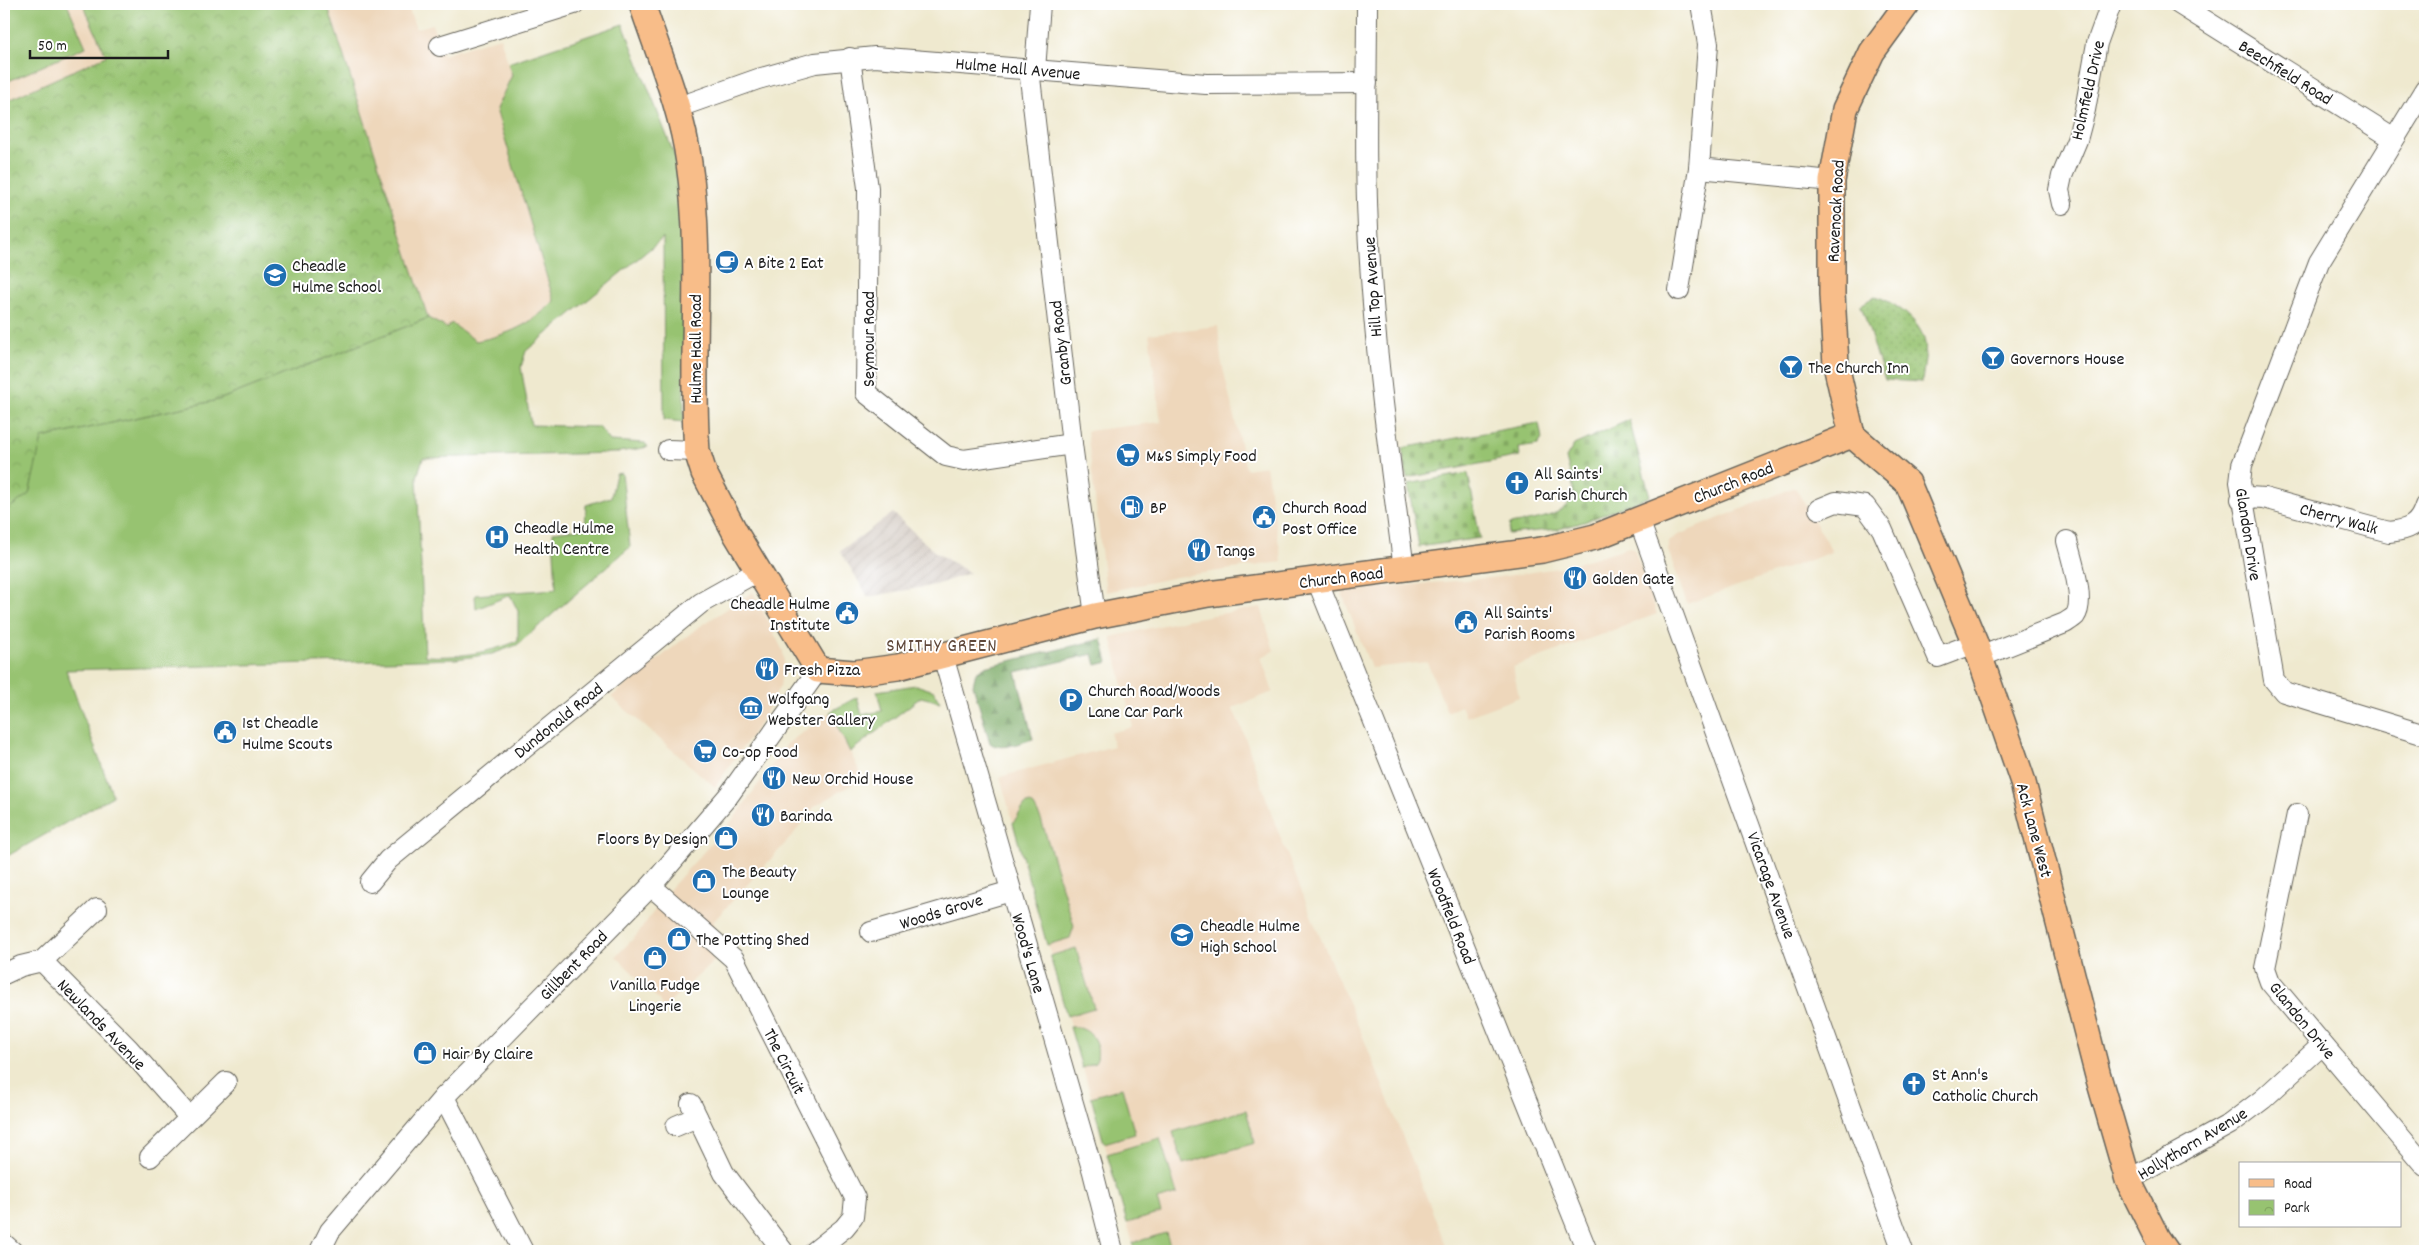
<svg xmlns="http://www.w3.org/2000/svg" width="2429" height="1255" font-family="Dekko,sans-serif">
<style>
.built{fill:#eed7bb}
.industrial{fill:url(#industrial-furrows)}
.grass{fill:#97c371;stroke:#5a7046}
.forest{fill:url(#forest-firs);stroke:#4a6240}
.cemetery{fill:url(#cemetery-stones);stroke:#5a7046}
.park{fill:url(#park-crowns);stroke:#5a7046}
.garden{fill:url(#garden-dots);stroke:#5a7046}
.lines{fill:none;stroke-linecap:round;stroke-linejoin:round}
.minor-casing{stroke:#66645b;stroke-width:22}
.major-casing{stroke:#66645b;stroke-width:28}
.minor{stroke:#fff;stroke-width:20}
.major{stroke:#f8bd89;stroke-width:25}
.labels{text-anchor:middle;stroke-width:4;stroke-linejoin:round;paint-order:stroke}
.street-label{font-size:18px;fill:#1c1c1c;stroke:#fff}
.poi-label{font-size:18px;fill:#1c1c1c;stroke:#fff;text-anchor:start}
.neighbourhood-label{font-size:19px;letter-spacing:1px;fill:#5f483a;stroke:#fff}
</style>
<defs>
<pattern id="industrial-furrows" width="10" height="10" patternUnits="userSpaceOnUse" patternTransform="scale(1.25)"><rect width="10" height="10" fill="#ccc2b9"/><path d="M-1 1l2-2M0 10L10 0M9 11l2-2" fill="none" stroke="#afa69e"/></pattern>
<pattern id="forest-firs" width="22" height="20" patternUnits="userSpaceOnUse" patternTransform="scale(1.25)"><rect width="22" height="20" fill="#79a963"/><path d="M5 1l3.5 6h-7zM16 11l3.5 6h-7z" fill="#628951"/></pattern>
<pattern id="cemetery-stones" width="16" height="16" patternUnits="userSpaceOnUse" patternTransform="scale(1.25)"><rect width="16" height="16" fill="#97c371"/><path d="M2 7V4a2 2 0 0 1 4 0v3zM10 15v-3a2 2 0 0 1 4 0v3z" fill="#82a761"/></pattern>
<pattern id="park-crowns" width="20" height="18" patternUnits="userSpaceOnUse" patternTransform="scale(1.25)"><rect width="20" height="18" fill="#97c371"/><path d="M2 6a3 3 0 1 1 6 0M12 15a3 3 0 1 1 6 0" fill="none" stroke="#82a761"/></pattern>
<pattern id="garden-dots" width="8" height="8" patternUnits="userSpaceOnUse" patternTransform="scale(1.25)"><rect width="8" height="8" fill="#97c371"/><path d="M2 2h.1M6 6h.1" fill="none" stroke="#82a761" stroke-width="1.8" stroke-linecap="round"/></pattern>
</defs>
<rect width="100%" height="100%" fill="#fff"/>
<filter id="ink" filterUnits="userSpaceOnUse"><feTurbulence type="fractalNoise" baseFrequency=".02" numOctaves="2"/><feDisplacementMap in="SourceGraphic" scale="10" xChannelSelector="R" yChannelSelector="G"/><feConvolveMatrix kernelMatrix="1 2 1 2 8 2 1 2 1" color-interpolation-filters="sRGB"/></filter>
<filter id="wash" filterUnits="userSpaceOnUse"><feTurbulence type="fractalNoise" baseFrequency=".0096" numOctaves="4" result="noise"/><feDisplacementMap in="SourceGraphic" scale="20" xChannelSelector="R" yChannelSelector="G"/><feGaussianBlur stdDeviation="1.12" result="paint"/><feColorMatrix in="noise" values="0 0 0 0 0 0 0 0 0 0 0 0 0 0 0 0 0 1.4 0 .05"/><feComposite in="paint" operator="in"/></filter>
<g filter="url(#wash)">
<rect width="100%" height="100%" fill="#efe9cf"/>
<g class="built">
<polygon points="4,4 407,4 416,29 432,24 443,55 500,37 512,75 496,109 554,301 540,315 526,326 491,338 476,341 451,323 447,328 439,323 42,438 4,512"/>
<polygon points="1218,326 1221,359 1246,469 1266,466 1282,562 1176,577 1106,592 1087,431 1161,422 1149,334"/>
<polygon points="1795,487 1832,552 1687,604 1668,550 1669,541 1676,536"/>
<polygon points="1629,547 1634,549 1657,614 1513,667 1519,697 1466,717 1461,706 1447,712 1427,662 1371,668 1341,591 1500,577 1564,567"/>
<polygon points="753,592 783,651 784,662 780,686 760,723 715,787 611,697 696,629"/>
<polygon points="1261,607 1274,651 1261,657 1273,692 1232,708 1241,726 1276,826 1315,925 1366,1044 1448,1251 1135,1251 1000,777 1114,746 1110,733 1133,727 1111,637 1190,619"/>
<polygon points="830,712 863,778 815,806 792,836 713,922 714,961 663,1008 659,1000 616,956 636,936 670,889 735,817 787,744"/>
</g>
<polygon class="industrial" points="893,513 935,552 970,573 935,585 868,597 840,551"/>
<g class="grass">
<polygon points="4,4 67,4 86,47 4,83"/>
<path d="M623 24 676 159 683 255 684 422 664 420 663 238 526 351 521 367 531 425 599 427 610 441 645 443 648 447 614 453 423 458 417 477 425 656C457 658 488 653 518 641V611L510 595 476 609 475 595 556 589 553 532 585 528 586 505 611 497 616 474 622 473 630 547 517 645 492 654 456 659 66 670 113 796 4 858V512L29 493 41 438 218 400 428 318 447 328 451 323 476 341C508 335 531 325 554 301L496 109 512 75 508 63Z"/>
<polygon points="916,685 934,691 940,702 921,697 850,752 830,712 857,697 862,715 882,711 877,691"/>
<polygon points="1030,803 1034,806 1041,819 1074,926 1070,938 1047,945 1013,823 1025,805"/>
<polygon points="1076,948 1094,1008 1067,1016 1050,956"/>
<path d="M1070 1027C1089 1026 1100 1041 1097 1059L1095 1063 1082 1068Z"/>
<polygon points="1122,1088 1135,1134 1104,1143 1091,1097"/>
<polygon points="1246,1110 1255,1143 1183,1164 1173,1132"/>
<polygon points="1160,1138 1177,1194 1157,1200 1161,1213 1127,1223 1107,1154"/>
<polygon points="1166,1233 1172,1251 1135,1251 1132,1243"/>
</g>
<path class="forest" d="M1102 639 1108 662 1096 665 1093 654 1016 672 1033 739C1021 742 1001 752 990 743L973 685 976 672 984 667Z"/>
<g class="cemetery">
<path d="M1629 420 1650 496 1584 522 1559 529 1508 534 1510 524C1530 520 1569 518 1573 492 1574 482 1568 468 1566 458L1574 445Z"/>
<polygon points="1539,423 1542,439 1538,445 1519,448 1520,456 1407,478 1402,448"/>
<polygon points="1468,473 1480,538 1419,547 1408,484"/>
</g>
<polygon class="park" points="83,4 327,4 428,318 218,400 42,438 29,494 4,512 4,102 106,56"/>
<path class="garden" d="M1875 296C1894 302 1918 319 1924 339 1928 350 1923 370 1922 382L1885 380 1861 305Z"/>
</g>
<g filter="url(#ink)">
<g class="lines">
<g class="minor-casing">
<g id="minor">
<path d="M1367 4C1367 84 1364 165 1369 246 1375 354 1390 461 1404 569"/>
<polyline points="1701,4 1708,44 1699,168 1832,181"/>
<polyline points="2179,4 2394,139"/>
<polyline points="440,46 574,4"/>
<polyline points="850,58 868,188 866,393 946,456 964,460 1072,444"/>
<polyline points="1029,69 1072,444 1095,616"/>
<polyline points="1035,70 1040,4"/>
<polyline points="2425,89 2319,262 2242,465 2240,482 2274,680 2284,692 2425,735"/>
<polyline points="676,108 758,79 815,63 875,57 1206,84 1367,83"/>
<polyline points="2062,204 2059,190 2062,176 2077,140 2085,110 2097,43 2111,4"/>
<polyline points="1679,290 1699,168"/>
<polyline points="668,450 697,451"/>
<path d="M2241 499 2249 497 2264 498 2389 532C2408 530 2419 526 2425 506"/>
<polyline points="1819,509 1836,502 1865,506 1882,529 1938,657 1975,643"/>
<polyline points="1639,520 1903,1251"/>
<polyline points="1317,580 1587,1251"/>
<polyline points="943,656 1093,1172 1113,1251"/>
<path d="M1980 657 2065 623C2068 621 2073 618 2075 616 2086 601 2071 558 2067 541"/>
<polyline points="2297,814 2265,968 2270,982 2425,1166"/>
<polyline points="370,882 388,860 701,603 758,571"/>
<polyline points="651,886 734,959 855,1198 853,1217 844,1228 815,1251"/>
<polyline points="871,932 1011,891"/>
<polyline points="42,961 97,909"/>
<polyline points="4,974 21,966 42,961 129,1049 189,1117"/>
<polyline points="444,1097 523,1251"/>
<polyline points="691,1104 724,1173 783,1251"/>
<polyline points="676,1126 697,1117"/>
<polyline points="150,1157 226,1082"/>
<polyline points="2128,1180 2230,1124 2263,1099 2322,1045"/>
<polyline points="4,1244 12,1251"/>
<polyline points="320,1251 330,1231 444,1097 651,886 729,795 818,670"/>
</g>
</g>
<g class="major-casing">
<g id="major">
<path d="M642 4C659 55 682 109 689 163 703 258 690 356 697 451L704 473 736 534 818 670 854 673 898 667 1095 616 1208 594 1542 550 1595 537 1852 435"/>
<polyline points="1852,435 1908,483 1975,643 2022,779 2098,1076 2128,1180 2157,1238 2166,1251"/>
<polyline points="1852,435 1836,365 1832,294 1832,181 1845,109 1872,52 1907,4"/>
</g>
</g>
<use href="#minor" class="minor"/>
<use href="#major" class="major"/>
</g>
</g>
<defs>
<g id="cafe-disc" transform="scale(1.25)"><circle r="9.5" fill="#1f6fb2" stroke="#fff"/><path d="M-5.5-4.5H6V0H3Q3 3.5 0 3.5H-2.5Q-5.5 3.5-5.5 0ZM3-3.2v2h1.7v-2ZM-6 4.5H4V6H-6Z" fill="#fff"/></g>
<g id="school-disc" transform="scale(1.25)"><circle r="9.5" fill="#1f6fb2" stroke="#fff"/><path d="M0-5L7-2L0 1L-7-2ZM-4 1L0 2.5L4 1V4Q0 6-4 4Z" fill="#fff"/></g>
<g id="bar-disc" transform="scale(1.25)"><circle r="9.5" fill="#1f6fb2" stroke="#fff"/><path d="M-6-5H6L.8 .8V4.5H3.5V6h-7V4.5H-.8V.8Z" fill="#fff"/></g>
<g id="supermarket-disc" transform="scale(1.25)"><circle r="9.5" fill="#1f6fb2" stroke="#fff"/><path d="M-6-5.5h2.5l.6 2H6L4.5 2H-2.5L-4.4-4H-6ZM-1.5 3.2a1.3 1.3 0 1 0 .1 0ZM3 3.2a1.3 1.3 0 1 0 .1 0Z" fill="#fff"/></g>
<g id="church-disc" transform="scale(1.25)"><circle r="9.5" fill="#1f6fb2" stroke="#fff"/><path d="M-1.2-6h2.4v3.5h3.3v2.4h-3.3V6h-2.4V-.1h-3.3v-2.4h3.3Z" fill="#fff"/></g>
<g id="fuel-disc" transform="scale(1.25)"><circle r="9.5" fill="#1f6fb2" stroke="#fff"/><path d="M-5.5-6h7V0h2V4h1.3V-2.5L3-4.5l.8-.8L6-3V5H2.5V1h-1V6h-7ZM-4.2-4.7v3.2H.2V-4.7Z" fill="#fff"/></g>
<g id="civic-disc" transform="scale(1.25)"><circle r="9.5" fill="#1f6fb2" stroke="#fff"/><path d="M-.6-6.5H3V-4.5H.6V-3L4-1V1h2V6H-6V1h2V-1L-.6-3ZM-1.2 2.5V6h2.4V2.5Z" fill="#fff"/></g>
<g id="hospital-disc" transform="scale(1.25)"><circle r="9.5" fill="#1f6fb2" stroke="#fff"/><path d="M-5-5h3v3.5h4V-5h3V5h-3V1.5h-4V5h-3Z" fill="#fff"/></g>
<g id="restaurant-disc" transform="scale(1.25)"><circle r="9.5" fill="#1f6fb2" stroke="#fff"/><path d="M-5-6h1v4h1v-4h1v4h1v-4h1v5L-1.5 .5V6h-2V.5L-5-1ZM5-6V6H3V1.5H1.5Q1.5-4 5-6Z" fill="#fff"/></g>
<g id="parking-disc" transform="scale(1.25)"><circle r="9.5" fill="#1f6fb2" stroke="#fff"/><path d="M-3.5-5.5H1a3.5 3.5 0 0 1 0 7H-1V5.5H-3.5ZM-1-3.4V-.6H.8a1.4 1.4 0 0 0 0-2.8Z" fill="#fff"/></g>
<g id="museum-disc" transform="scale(1.25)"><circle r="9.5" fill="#1f6fb2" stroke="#fff"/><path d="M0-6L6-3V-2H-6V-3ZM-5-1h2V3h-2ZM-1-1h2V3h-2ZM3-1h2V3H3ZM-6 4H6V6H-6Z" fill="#fff"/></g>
<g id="shop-disc" transform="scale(1.25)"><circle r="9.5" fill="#1f6fb2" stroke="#fff"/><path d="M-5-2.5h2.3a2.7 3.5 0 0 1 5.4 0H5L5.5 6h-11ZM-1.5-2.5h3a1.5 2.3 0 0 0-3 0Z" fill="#fff"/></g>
</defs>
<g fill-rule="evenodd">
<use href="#cafe-disc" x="727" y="262"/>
<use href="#school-disc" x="275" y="275"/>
<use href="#bar-disc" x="1993" y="358"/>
<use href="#bar-disc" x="1791" y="367"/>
<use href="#supermarket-disc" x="1128" y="455"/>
<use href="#church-disc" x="1517" y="483"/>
<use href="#fuel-disc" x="1132" y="507"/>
<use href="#civic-disc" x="1264" y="517"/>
<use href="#hospital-disc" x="497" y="537"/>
<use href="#restaurant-disc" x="1199" y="550"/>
<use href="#restaurant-disc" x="1575" y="578"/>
<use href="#civic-disc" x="847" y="613"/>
<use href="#civic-disc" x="1466" y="622"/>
<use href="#restaurant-disc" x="767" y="669"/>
<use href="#parking-disc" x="1071" y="700"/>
<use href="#museum-disc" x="751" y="708"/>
<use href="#civic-disc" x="225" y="732"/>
<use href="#supermarket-disc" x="705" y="751"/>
<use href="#restaurant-disc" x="774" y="778"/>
<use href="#restaurant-disc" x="763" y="815"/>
<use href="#shop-disc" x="726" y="838"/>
<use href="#shop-disc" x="704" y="881"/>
<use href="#school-disc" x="1182" y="935"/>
<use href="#shop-disc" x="679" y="939"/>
<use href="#shop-disc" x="655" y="958"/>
<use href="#shop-disc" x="425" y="1053"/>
<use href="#church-disc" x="1914" y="1084"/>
</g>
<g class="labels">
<g class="street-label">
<text transform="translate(1018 68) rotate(5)" y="6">Hulme Hall Avenue</text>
<text transform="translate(2286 72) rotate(32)" y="6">Beechfield Road</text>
<text transform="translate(2087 90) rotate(-77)" y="6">Holmfield Drive</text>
<text transform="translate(1835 211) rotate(-87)" y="6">Ravenoak Road</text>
<text transform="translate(1372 287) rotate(-94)" y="6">Hill Top Avenue</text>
<text transform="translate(868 339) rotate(-90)" y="6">Seymour Road</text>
<text transform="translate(1060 343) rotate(-97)" y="6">Granby Road</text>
<text transform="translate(695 349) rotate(-90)" y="6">Hulme Hall Road</text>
<text transform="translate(1733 482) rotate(-22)" y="6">Church Road</text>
<text transform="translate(2339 518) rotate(15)" y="6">Cherry Walk</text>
<text transform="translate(2249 534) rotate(81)" y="6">Glandon Drive</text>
<text transform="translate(1341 577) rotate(-7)" y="6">Church Road</text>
<text transform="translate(558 720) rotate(-39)" y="6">Dundonald Road</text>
<text transform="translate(2035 830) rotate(75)" y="6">Ack Lane West</text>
<text transform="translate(1772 885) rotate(70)" y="6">Vicarage Avenue</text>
<text transform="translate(941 911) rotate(-17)" y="6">Woods Grove</text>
<text transform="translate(1452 916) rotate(68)" y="6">Woodfield Road</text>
<text transform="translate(1029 953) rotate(74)" y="6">Wood's Lane</text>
<text transform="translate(573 965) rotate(-46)" y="6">Gillbent Road</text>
<text transform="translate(2303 1020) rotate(51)" y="6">Glandon Drive</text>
<text transform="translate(102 1024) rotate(46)" y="6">Newlands Avenue</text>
<text transform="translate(785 1061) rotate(63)" y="6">The Circuit</text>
<text transform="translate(2192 1143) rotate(-31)" y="6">Hollythorn Avenue</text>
</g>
<g class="poi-label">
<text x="744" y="268">A Bite 2 Eat</text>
<text x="292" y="271">Cheadle<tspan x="292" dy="21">Hulme School</tspan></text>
<text x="2010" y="364">Governors House</text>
<text x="1808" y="373">The Church Inn</text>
<text x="1146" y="461">M&amp;S Simply Food</text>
<text x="1534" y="479">All Saints'<tspan x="1534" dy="21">Parish Church</tspan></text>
<text x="1150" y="513">BP</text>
<text x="1282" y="513">Church Road<tspan x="1282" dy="21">Post Office</tspan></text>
<text x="514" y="533">Cheadle Hulme<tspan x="514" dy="21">Health Centre</tspan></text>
<text x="1216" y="556">Tangs</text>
<text x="1592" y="584">Golden Gate</text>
<text x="830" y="609" text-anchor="end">Cheadle Hulme<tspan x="830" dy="21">Institute</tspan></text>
<text x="1484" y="618">All Saints'<tspan x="1484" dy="21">Parish Rooms</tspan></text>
<text x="784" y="675">Fresh Pizza</text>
<text x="1088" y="696">Church Road/Woods<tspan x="1088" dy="21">Lane Car Park</tspan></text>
<text x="768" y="704">Wolfgang<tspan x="768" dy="21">Webster Gallery</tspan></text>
<text x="242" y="728">1st Cheadle<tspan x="242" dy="21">Hulme Scouts</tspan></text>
<text x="722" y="757">Co-op Food</text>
<text x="792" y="784">New Orchid House</text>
<text x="780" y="821">Barinda</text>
<text x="708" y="844" text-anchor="end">Floors By Design</text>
<text x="722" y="877">The Beauty<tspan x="722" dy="21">Lounge</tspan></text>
<text x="1200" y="931">Cheadle Hulme<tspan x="1200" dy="21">High School</tspan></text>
<text x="696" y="945">The Potting Shed</text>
<text x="655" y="990" text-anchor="middle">Vanilla Fudge<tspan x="655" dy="21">Lingerie</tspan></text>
<text x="442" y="1059">Hair By Claire</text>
<text x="1932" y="1080">St Ann's<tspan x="1932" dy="21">Catholic Church</tspan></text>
</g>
<g class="neighbourhood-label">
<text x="942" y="651">SMITHY GREEN</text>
</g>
</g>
<rect width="2429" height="1255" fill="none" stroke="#fff" stroke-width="20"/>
<rect x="2239" y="1162" width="162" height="65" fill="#ffffff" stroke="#a4a4a4"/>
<rect x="2249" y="1179" width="25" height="8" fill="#f8bd89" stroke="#a4a4a4"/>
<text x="2284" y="1188" font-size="15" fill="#1c1c1c">Road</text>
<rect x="2249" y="1200" width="25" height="15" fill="url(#park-crowns)" stroke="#a4a4a4"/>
<text x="2284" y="1212" font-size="15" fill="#1c1c1c">Park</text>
<path d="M30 50v8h138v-8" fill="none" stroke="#1c1c1c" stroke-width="2.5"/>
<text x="38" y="50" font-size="15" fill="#1c1c1c" stroke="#ffffff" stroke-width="4" paint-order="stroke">50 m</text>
</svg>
